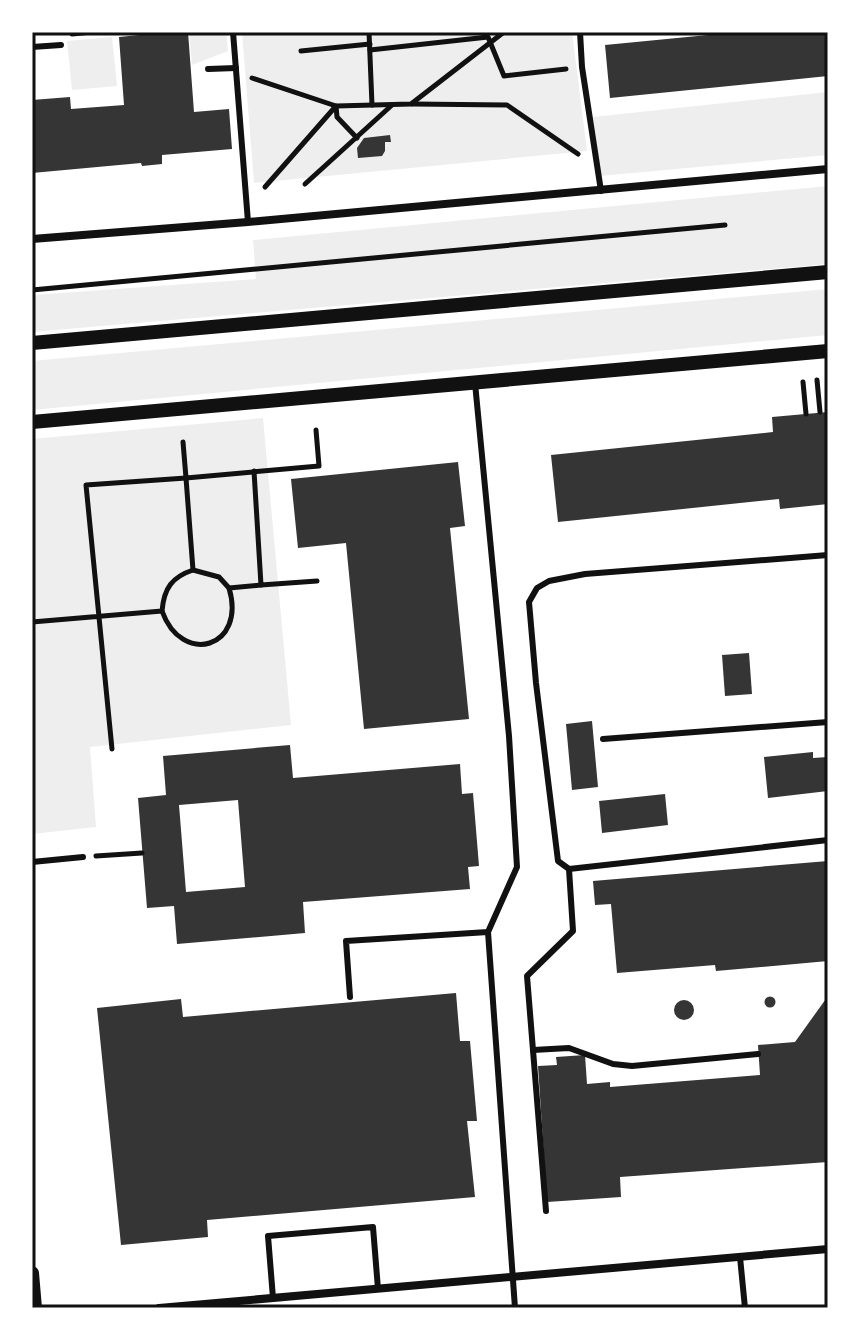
<svg xmlns="http://www.w3.org/2000/svg" width="860" height="1340" font-family="'Noto Sans',sans-serif">
<style>
.green{fill:#eee}
.building{fill:#353535;fill-rule:evenodd}
.lines{fill:none;stroke-linecap:round;stroke-linejoin:round}
.path{stroke:#111;stroke-width:5}
.service{stroke:#111;stroke-width:6}
.minor{stroke:#111;stroke-width:8}
.tertiary{stroke:#111;stroke-width:14}
.neatline{fill:none;stroke:#111;stroke-width:3}
</style>
<rect width="100%" height="100%" fill="#fff"/>
<g class="green">
<polygon points="189,32 226,32 228,51 192,65"/>
<polygon points="242,32 572,32 587,151 254,183"/>
<polygon points="112,37 117,86 72,90 67,41"/>
<polygon points="828,92 828,155 600,176 593,117"/>
<polygon points="828,186 828,264 32,332 32,290 33,295 256,279 253,240"/>
<polygon points="828,289 828,335 32,410 32,361"/>
<polygon points="263,418 291,725 90,747 96,827 32,834 32,439"/>
</g>
<g class="building">
<polygon points="169,32 188,32 194,112 229,109 232,149 162,155 162,164 142,166 141,163 32,173 32,100 70,97 71,109 124,105 119,37"/>
<polygon points="739,32 828,32 828,76 610,98 605,45"/>
<polygon points="390,135 391,142 385,142 385,151 382,156 358,158 357,148 364,138"/>
<polygon points="828,412 828,504 780,509 779,499 558,522 551,455 773,432 772,417"/>
<polygon points="458,462 465,526 450,528 469,719 364,729 346,543 298,548 291,479"/>
<polygon points="749,653 752,694 725,696 722,655"/>
<polygon points="592,721 598,787 572,790 566,724"/>
<path d="M290 745 293 778 460 764 462 794 473 793 479 866 468 867 470 889 303 902 305 933 177 944 174 906 147 908 138 798 166 795 163 756ZM238 800 245 887 186 892 179 805Z"/>
<polygon points="813,752 813,758 828,757 828,791 768,798 764,757"/>
<polygon points="665,794 668,825 602,833 599,801"/>
<polygon points="828,861 828,961 716,971 715,965 617,973 611,904 595,905 593,881"/>
<polygon points="456,993 460,1041 470,1041 477,1121 467,1121 475,1197 207,1220 208,1237 121,1245 97,1008 181,999 183,1017"/>
<polygon points="828,996 828,1162 620,1177 621,1197 547,1202 538,1066 557,1065 556,1057 585,1055 587,1084 610,1082 610,1087 760,1075 758,1045 795,1042"/>
<circle cx="770" cy="1002" r="5.5"/>
<circle cx="684" cy="1010" r="10"/>
</g>
<g class="lines">
<g class="path">
<polyline points="369,32 372,105"/>
<polyline points="72,34 92,32"/>
<polyline points="370,50 488,37 504,76 566,69"/>
<polyline points="301,51 370,44"/>
<polyline points="252,78 336,106 337,117 357,138"/>
<polyline points="412,104 507,105 578,154"/>
<polyline points="305,184 392,105"/>
<polyline points="265,187 336,106 411,104 504,32"/>
<polyline points="32,290 725,225"/>
<polyline points="817,380 820,412"/>
<polyline points="803,382 806,414"/>
<polyline points="183,442 186,478 319,466 316,430"/>
<polyline points="254,471 261,585 317,581"/>
<polyline points="193,570 219,577 229,588 261,585"/>
<path d="M162 611C182 667 247 648 229 588"/>
<path d="M32 622 162 611C164 588 172 577 193 570L186 478 86 485 112 749"/>
<polyline points="96,856 142,853"/>
</g>
<g class="service">
<polyline points="233,32 248,222"/>
<polyline points="580,32 582,67 601,191"/>
<polyline points="32,47 61,45"/>
<polyline points="208,69 236,68"/>
<polyline points="603,739 828,722"/>
<polyline points="32,862 83,857"/>
<polyline points="569,869 558,861 536,683 529,602 537,588 549,581 585,574 828,555"/>
<polyline points="488,932 515,1308"/>
<polyline points="350,997 346,941 488,932 517,867 509,736 475,383"/>
<polyline points="533,1050 569,1048 613,1064 632,1066 758,1054"/>
<polyline points="546,1211 527,976 573,931 569,869 828,840"/>
<polyline points="740,1257 745,1308"/>
<polyline points="273,1298 268,1236 373,1227 378,1289"/>
</g>
<g class="minor">
<polyline points="32,239 248,222 828,169"/>
<polyline points="159,1308 828,1249"/>
</g>
<g class="tertiary">
<polyline points="32,343 828,272"/>
<polyline points="32,422 828,351"/>
<polyline points="32,1273 35,1308"/>
</g>
</g>
<rect width="860" height="1340" fill="none" stroke="#ffffff" stroke-width="68"/>
<rect x="34" y="34" width="792" height="1272" class="neatline"/>
</svg>
